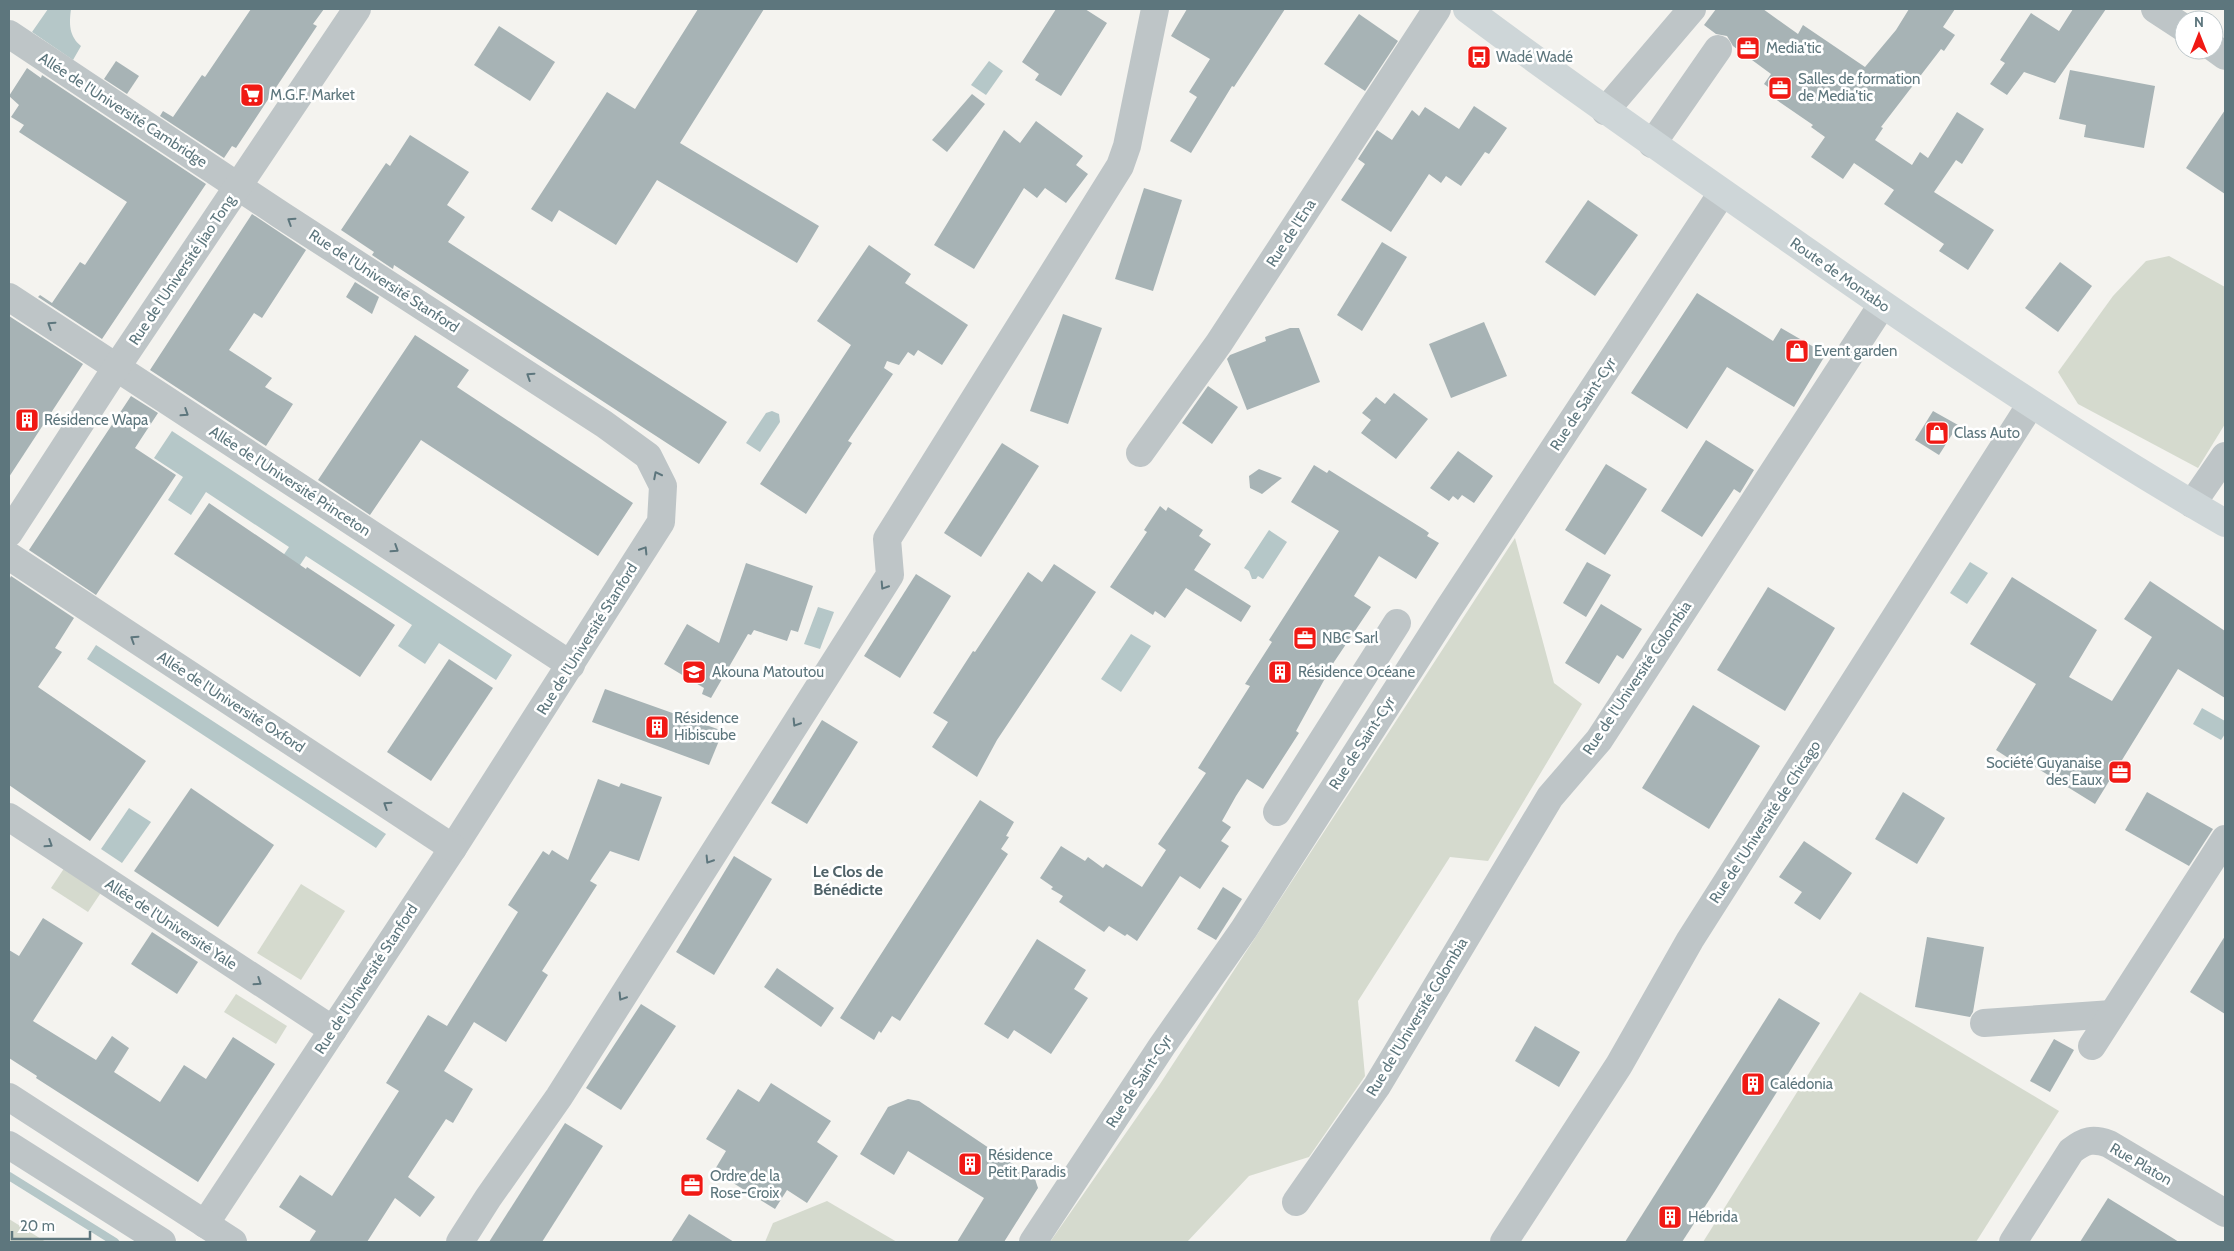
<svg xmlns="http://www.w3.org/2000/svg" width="2234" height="1251" font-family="Cabin,sans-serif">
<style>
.green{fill:#d5dace}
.water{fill:#b5c7c8}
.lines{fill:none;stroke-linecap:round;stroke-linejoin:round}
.stream{stroke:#b5c7c8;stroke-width:8}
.building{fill:#a7b3b5}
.minor{stroke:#bec5c7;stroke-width:28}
.major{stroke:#ced6d8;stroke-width:28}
.oneway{stroke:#5d767d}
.labels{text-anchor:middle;stroke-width:5;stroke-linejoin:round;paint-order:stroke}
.poi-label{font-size:15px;fill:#5d767d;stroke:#fff;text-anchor:start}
.street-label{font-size:15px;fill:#5d767d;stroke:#fff}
.neighbourhood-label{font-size:16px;font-weight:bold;fill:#4f6268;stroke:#fff}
</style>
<rect width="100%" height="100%" fill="#f4f3ef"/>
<g class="green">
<polygon points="2169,256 2225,287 2225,424 2198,468 2078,404 2058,372 2113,296 2146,261"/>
<polygon points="1515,538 1554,683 1582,704 1488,861 1450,857 1358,1001 1365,1076 1309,1157 1249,1176 1187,1242 1050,1242 1160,1084"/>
<polygon points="65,867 102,891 88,912 51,888"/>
<polygon points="301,884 345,911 301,980 257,953"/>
<polygon points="1860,992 2059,1111 1976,1242 1703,1242"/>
<polygon points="236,994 287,1026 276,1044 224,1012"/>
<polygon points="827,1201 897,1242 765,1242 773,1223"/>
<polygon points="9,1219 46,1242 9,1242"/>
</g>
<g class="water">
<path d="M48 9H71C69 24 69 36 81 46L73 60 32 32Z"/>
<polygon points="989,61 1003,71 986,95 971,85"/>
<polygon points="772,411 779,414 780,422 760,452 746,443 766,413"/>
<polygon points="172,431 512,655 496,680 439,643 425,664 398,646 412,625 306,556 292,577 276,566 289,547 206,492 191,515 168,500 183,477 154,458"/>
<polygon points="1269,530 1287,542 1263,579 1258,576 1256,579 1252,579 1249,571 1244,568"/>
<polygon points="1970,562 1988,573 1967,604 1950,593"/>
<polygon points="818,607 834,612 820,649 804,644"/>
<polygon points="1131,634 1151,646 1121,692 1101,679"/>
<polygon points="96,645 386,834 376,848 87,659"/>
<polygon points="2202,708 2225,721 2225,734 2221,740 2193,724"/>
<polygon points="129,808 151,822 122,863 101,849"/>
</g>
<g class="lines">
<polyline class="stream" points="9,1176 115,1242"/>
</g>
<g class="building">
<polygon points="251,9 324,9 313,24 317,26 269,98 236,148 232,146 224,158 160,116 163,111 173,117 202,75 205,77"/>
<polygon points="698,9 764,9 680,143 819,226 797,263 657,180 616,245 559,210 552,222 531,209 607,92 635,109"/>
<polygon points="1056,9 1085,9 1107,23 1061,96 1035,80 1039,74 1022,62"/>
<polygon points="1187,9 1285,9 1234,87 1232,86 1191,153 1170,141 1197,97 1189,92 1210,59 1171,36"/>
<polygon points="1716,9 1763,9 1798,34 1803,25 1865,67 1896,30 1909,9 1955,9 1943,27 1955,35 1944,51 1941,49 1881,127 1883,128 1875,140 1912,165 1920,152 1928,158 1957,112 1984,129 1962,164 1956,160 1934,192 1994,230 1968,270 1939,251 1944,244 1884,204 1894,190 1854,163 1843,179 1811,157 1825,137 1811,127 1813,125 1768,94 1771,89 1764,84 1771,74 1733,46 1727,36 1716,34 1704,25"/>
<polygon points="2073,9 2106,9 2055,83 2024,72 2007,95 1990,84 2005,63 2000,60 2031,13 2059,31"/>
<polygon points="1359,14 1398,41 1365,91 1324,64"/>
<polygon points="499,26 555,62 530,101 474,65"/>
<polygon points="116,61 139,76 127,94 104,79"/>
<polygon points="27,68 41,78 42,75 206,184 102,339 38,297 40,295 52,303 80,262 85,265 127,202 19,132 24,125 11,117 19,105 9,96"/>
<polygon points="2070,70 2155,86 2144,148 2084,137 2086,125 2059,119"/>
<polygon points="972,94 985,104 947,152 932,140"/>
<polygon points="1474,106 1507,128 1489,154 1485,152 1461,186 1446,176 1441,183 1429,174 1391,232 1341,200 1365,164 1358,159 1377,130 1392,140 1412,110 1419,116 1425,107 1459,129"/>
<polygon points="2225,110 2225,194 2186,168"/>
<polygon points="1036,121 1083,156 1076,165 1088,174 1066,203 1045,188 1037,198 1024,188 974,269 934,245 1004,130 1020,143"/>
<polygon points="410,135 469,172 447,205 465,217 448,242 727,422 699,464 394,265 393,269 372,255 374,252 341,230 386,163 390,166"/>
<polygon points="1144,188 1182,200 1153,291 1115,279"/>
<polygon points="1588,200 1638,235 1595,296 1545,262"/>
<polygon points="252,214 306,250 262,318 254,313 229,350 272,378 265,387 293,404 266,446 150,370"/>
<polygon points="1382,242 1407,257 1362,331 1337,315"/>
<polygon points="869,245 911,274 905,283 968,325 942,365 918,350 914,356 908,352 899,365 887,361 884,368 893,374 848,441 852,443 806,514 760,484 851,345 817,321"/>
<polygon points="2060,262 2092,286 2058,332 2025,308"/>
<polygon points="355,282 379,297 372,314 346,297"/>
<polygon points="1697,293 1773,341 1781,328 1826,354 1794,407 1727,367 1687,429 1631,393"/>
<polygon points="1063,314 1102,328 1068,424 1030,411"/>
<polygon points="9,316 83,364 9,477"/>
<polygon points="1484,322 1507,376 1451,398 1429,344"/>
<polygon points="1290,328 1299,328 1320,382 1247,410 1227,359 1230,355 1266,341 1265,337"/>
<polygon points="415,335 469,370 457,387 633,503 598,556 421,440 370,515 318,480"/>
<polygon points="1208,386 1238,407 1212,444 1182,423"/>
<polygon points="1394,393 1428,419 1396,459 1361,433 1371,420 1362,413 1376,397 1385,404"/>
<polygon points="131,396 158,413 135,448 176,475 96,595 29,550"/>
<polygon points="1933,411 1958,425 1939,455 1915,440"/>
<polygon points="1706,440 1754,470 1740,493 1734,489 1702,537 1661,511"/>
<polygon points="1002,443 1039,466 981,557 944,533"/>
<polygon points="1458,451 1493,476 1474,503 1462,495 1458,500 1453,496 1449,501 1430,488"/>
<polygon points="1606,464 1647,489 1605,555 1565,530"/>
<polygon points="1314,465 1327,473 1329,470 1425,530 1429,533 1427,536 1439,543 1416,579 1379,556 1354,596 1371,607 1334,662 1296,731 1299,733 1263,789 1247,779 1236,796 1222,821 1231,827 1221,841 1229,846 1200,889 1180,876 1137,941 1127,934 1125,936 1109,926 1104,932 1059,902 1063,896 1051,889 1053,887 1040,878 1061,846 1085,861 1088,857 1103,868 1106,864 1142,887 1166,850 1158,844 1206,773 1198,768 1250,686 1245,684 1272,642 1269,640 1339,531 1291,502"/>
<polygon points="1259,469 1282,478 1262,494 1250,488 1249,476"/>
<polygon points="209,503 306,569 307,567 395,625 360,677 174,554"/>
<polygon points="1160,506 1166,511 1168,507 1203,530 1199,536 1211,544 1194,570 1251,606 1241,622 1186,588 1165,618 1155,611 1153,615 1110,587 1147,532 1144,530"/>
<polygon points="1587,562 1611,575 1586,617 1563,603"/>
<polygon points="746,563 813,586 798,632 791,630 787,641 754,630 751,635 748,634 711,698 702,694 704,688 664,664 687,624 719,643"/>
<polygon points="1054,564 1096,592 997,740 977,777 932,747 948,722 933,713 973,651 975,652 1028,572 1042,582"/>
<polygon points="916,574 951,596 900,678 864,656"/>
<polygon points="11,576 74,618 55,648 62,652 38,687 146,761 90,841 9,785 9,580"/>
<polygon points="2012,577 2097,630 2069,677 2112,701 2152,637 2124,619 2150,581 2225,631 2225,698 2178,669 2095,804 2019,757 2016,763 1996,750 2036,684 1970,644"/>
<polygon points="1768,587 1835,628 1785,711 1717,670"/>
<polygon points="1601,604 1642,629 1623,659 1617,655 1599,684 1565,663"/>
<polygon points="449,659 493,688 431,781 387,752"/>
<polygon points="605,689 723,731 709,765 592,722"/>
<polygon points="1693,705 1760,746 1709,829 1642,788"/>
<polygon points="822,720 858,742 807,824 771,803"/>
<polygon points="598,779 619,787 621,783 662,797 639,861 610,851 590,881 597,885 542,971 548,975 506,1042 474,1022 444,1071 473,1089 453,1123 446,1119 408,1177 435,1197 420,1217 395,1198 367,1242 309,1242 316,1231 279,1207 300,1175 332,1196 399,1091 386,1083 428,1015 447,1026 518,912 508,905 543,851 549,855 552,850 568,860"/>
<polygon points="191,788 274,845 218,927 134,871"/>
<polygon points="1903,792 1945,818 1917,864 1875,839"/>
<polygon points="2147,792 2213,829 2189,866 2125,830"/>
<polygon points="980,800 1014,822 1006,836 1009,837 1001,849 1008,854 900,1021 892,1016 881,1033 879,1031 874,1040 840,1018"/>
<polygon points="1804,841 1852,873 1820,920 1794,903 1802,892 1779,877"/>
<polygon points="734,856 772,879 714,975 676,952"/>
<polygon points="1223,887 1242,899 1216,940 1197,929"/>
<polygon points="43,918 83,943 33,1021 96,1060 112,1036 129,1048 114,1072 160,1102 184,1065 206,1079 233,1037 275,1064 198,1182 36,1078 37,1076 9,1058 9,950 19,956"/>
<polygon points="152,932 198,962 177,994 131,964"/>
<polygon points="2225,936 2225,1014 2190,992"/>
<polygon points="1927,937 1984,947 1973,1012 1970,1017 1915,1007"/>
<polygon points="1037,939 1086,970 1074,989 1088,998 1051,1054 1014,1030 1008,1039 984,1024"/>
<polygon points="777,968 834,1008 821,1027 764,987"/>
<polygon points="1779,998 1820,1023 1715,1191 1682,1242 1625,1242"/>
<polygon points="641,1004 676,1026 621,1110 586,1088"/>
<polygon points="1535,1026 1580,1052 1559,1087 1515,1061"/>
<polygon points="2054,1039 2074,1050 2050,1092 2030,1081"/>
<polygon points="771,1083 831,1121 817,1142 838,1156 807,1203 787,1190 775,1209 714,1171 726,1151 706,1139 738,1089 759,1102"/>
<polygon points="908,1099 919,1101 1035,1179 1038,1188 1004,1242 957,1242 984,1198 908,1151 894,1175 860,1154 888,1107"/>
<polygon points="565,1123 603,1146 542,1242 489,1242"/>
<polygon points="2108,1198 2179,1242 2080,1242"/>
<polygon points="689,1214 734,1242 671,1242"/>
</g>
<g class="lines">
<g class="minor">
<polyline points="2155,9 2184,28"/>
<polyline points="9,34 281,215 604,424 648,456 663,486 661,522 453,848 205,1224"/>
<polyline points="2214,48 2225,56"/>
<polyline points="1605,111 1692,9"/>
<polyline points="1652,144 1718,49"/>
<polyline points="9,297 571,665"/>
<polyline points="1140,453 1219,343 1437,9"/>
<polyline points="2192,504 2225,456"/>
<polyline points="9,533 116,368 357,9"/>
<polyline points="9,556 453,848"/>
<polyline points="1277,812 1397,623"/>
<polyline points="9,817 333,1030"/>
<polyline points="1984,1023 2112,1014"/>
<polyline points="2092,1046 2225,839"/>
<polyline points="9,1097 233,1242"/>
<polyline points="9,1145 162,1242"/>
<polyline points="1296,1202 1377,1086 1550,797 1599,740 1882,305"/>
<polyline points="460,1242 488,1198 559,1097 890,575 887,539 1120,166 1127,146 1155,9"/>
<polyline points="1033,1242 1162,1046 1244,929 1449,608 1722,193"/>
<polyline points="1504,1242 1619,1065 1690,940 2031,404"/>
<path d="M2013 1242 2071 1151C2085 1140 2093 1138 2109 1144L2225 1213"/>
</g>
<path class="major" d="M1467 9C1580 94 1696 173 1812 255 1946 349 2083 441 2225 523"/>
</g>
<defs><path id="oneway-chevron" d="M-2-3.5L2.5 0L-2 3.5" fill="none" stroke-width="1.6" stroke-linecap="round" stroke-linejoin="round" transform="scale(1.25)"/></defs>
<g class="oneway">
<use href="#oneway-chevron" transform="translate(291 221) rotate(-147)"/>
<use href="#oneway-chevron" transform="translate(51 325) rotate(-147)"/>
<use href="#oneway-chevron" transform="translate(530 376) rotate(-147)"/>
<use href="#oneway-chevron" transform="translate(185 413) rotate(33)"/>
<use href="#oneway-chevron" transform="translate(657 475) rotate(-117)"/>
<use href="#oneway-chevron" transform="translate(395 549) rotate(33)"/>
<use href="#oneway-chevron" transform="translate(644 550) rotate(-58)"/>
<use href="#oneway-chevron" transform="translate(884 586) rotate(123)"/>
<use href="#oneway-chevron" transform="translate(134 639) rotate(-147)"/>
<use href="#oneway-chevron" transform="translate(796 723) rotate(122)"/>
<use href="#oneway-chevron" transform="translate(387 805) rotate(-147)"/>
<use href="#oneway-chevron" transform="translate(49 844) rotate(33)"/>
<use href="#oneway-chevron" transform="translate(709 860) rotate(122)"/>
<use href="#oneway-chevron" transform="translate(258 982) rotate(34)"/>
<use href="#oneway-chevron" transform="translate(622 997) rotate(122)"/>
</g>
<defs>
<g id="office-square" transform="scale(1.25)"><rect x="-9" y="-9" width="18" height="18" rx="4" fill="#f01914" stroke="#fff"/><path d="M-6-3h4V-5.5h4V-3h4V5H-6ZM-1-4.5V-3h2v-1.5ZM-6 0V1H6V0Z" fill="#fff"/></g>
<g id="bus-square" transform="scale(1.25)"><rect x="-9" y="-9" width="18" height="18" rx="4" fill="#f01914" stroke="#fff"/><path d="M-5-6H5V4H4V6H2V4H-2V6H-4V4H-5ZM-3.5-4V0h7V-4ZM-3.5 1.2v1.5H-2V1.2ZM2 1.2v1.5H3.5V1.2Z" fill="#fff"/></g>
<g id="supermarket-square" transform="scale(1.25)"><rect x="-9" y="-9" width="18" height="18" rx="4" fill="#f01914" stroke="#fff"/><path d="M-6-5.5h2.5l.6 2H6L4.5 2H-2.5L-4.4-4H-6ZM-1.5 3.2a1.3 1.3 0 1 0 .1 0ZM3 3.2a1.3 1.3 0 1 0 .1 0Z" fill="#fff"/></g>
<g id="shop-square" transform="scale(1.25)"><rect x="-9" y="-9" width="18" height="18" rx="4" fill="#f01914" stroke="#fff"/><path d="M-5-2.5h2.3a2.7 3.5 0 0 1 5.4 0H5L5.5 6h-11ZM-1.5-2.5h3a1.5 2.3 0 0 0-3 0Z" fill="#fff"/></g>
<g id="building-square" transform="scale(1.25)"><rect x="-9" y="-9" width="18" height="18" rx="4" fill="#f01914" stroke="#fff"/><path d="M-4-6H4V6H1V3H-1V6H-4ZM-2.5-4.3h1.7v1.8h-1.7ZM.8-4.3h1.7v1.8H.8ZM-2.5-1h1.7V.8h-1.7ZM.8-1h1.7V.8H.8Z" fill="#fff"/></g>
<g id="school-square" transform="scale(1.25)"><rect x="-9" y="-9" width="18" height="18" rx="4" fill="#f01914" stroke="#fff"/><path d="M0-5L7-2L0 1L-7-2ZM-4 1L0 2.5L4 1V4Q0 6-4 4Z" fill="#fff"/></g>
</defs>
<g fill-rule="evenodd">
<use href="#office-square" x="1748" y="48"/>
<use href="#bus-square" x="1479" y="57"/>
<use href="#office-square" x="1780" y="88"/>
<use href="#supermarket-square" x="252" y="95"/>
<use href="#shop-square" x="1797" y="351"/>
<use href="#building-square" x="27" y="420"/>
<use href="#shop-square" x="1937" y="433"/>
<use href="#office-square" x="1305" y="638"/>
<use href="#school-square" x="694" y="672"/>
<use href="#building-square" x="1280" y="672"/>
<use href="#building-square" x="657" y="727"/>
<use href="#office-square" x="2120" y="772"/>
<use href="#building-square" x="1753" y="1084"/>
<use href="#building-square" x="970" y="1164"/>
<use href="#office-square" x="692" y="1185"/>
<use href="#building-square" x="1670" y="1217"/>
</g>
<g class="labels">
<g class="poi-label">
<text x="1766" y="53">Media'tic</text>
<text x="1496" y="62">Wadé Wadé</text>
<text x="1798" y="84">Salles de formation<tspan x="1798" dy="17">de Media'tic</tspan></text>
<text x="270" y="100">M.G.F. Market</text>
<text x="1814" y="356">Event garden</text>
<text x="44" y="425">Résidence Wapa</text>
<text x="1954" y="438">Class Auto</text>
<text x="1322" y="643">NBC Sarl</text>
<text x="712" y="677">Akouna Matoutou</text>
<text x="1298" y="677">Résidence Océane</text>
<text x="674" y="723">Résidence<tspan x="674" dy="17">Hibiscube</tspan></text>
<text x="2102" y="768" text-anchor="end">Société Guyanaise<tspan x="2102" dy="17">des Eaux</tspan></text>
<text x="1770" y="1089">Calédonia</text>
<text x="988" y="1160">Résidence<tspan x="988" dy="17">Petit Paradis</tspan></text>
<text x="710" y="1181">Ordre de la<tspan x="710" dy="17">Rose-Croix</tspan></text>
<text x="1688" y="1222">Hébrida</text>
</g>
<g class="street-label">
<text transform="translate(123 110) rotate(33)" y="5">Allée de l'Université Cambridge</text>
<text transform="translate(1291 233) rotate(-57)" y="5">Rue de l'Ena</text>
<text transform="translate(182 270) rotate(-56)" y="5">Rue de l'Université Jiao Tong</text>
<text transform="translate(1840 275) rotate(35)" y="5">Route de Montabo</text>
<text transform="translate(384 281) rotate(33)" y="5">Rue de l'Université Stanford</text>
<text transform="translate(1583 404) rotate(-57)" y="5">Rue de Saint-Cyr</text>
<text transform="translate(290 481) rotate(33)" y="5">Allée de l'Université Princeton</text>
<text transform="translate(587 639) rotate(-58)" y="5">Rue de l'Université Stanford</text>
<text transform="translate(1637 678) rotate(-56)" y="5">Rue de l'Université Colombia</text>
<text transform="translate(231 702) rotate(33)" y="5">Allée de l'Université Oxford</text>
<text transform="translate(1362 743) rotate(-57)" y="5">Rue de Saint-Cyr</text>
<text transform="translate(1765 822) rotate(-57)" y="5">Rue de l’Université de Chicago</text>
<text transform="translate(171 924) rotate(33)" y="5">Allée de l'Université Yale</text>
<text transform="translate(366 979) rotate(-57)" y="5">Rue de l'Université Stanford</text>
<text transform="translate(1417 1017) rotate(-59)" y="5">Rue de l'Université Colombia</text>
<text transform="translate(1139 1081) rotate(-57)" y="5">Rue de Saint-Cyr</text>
<text transform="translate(2141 1164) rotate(30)" y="5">Rue Platon</text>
</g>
<g class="neighbourhood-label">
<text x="848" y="877">Le Clos de<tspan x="848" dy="18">Bénédicte</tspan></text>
</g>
</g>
<rect width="2234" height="1251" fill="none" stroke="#5d767d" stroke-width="20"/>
<g transform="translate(2199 35)"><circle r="24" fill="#ffffff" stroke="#bec8cb"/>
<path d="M0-4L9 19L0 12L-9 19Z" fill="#f01914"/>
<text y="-8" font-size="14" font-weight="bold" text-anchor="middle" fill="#5d767d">N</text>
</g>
<path d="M12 1231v8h78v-8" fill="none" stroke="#5d767d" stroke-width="2.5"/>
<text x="20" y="1231" font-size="15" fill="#5d767d" stroke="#ffffff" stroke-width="4" paint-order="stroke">20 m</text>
</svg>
